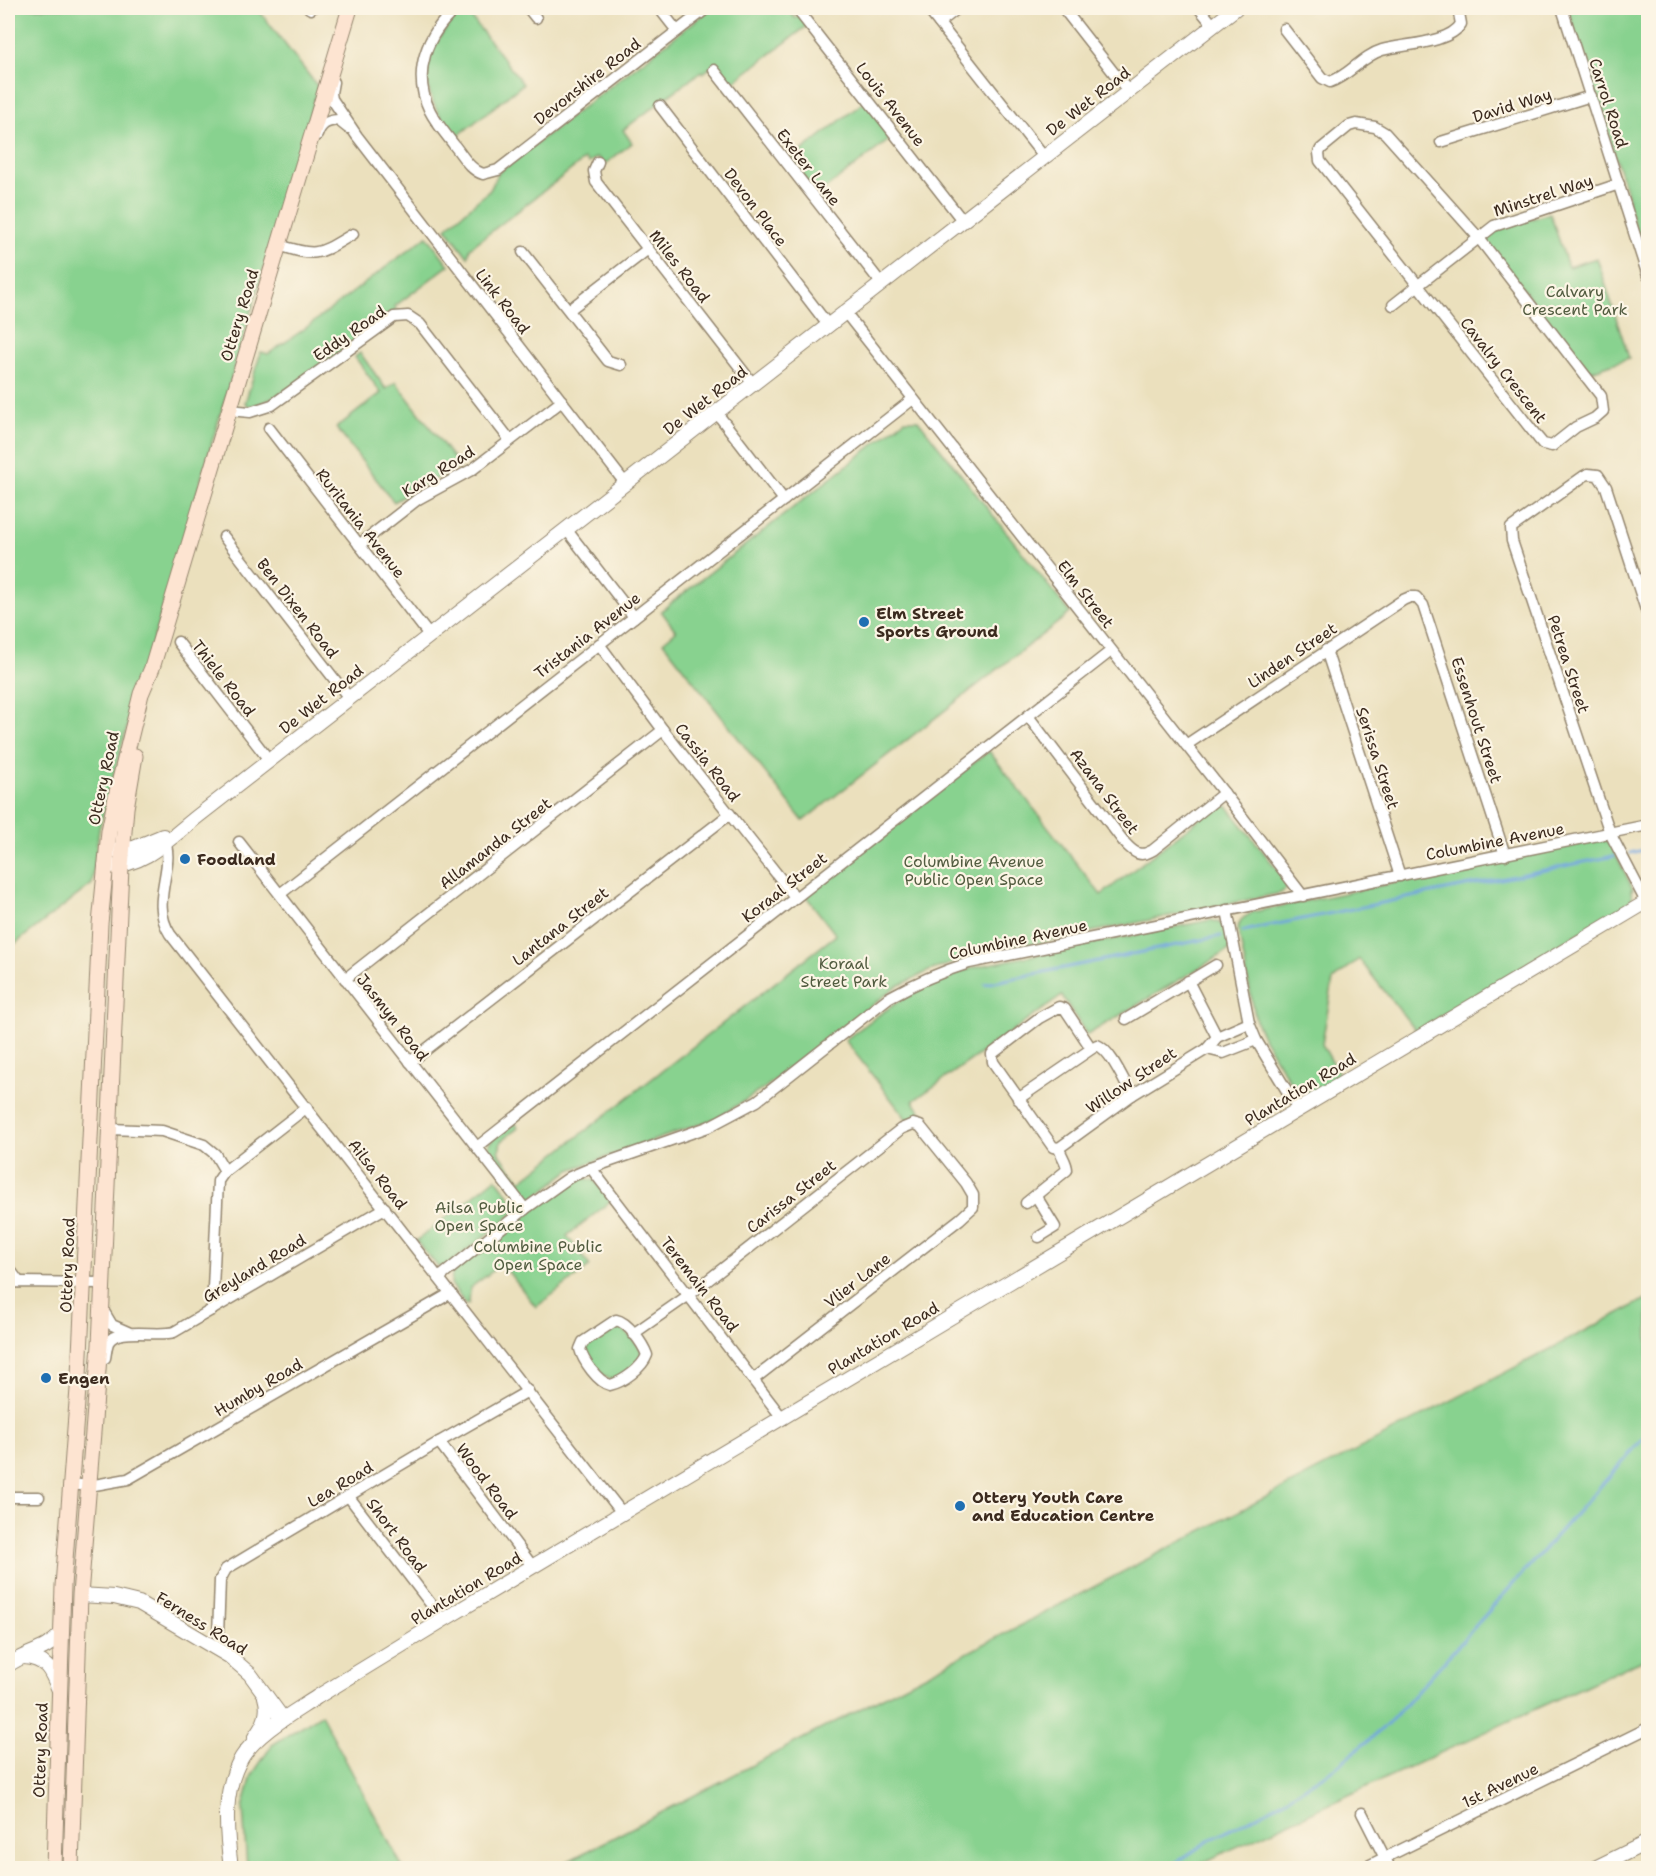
<svg xmlns="http://www.w3.org/2000/svg" width="1656" height="1876" font-family="'Shantell Sans',sans-serif">
<style>
.green{fill:#88d28f;stroke:#627e56;stroke-width:1.5}
.lines{fill:none;stroke-linecap:round;stroke-linejoin:round}
.stream{stroke:#71a5de;stroke-width:3}
.minor-casing{stroke:#93856e;stroke-width:13}
.tertiary-casing{stroke:#93856e;stroke-width:16}
.secondary-casing{stroke:#93856e;stroke-width:17}
.minor{stroke:#fff;stroke-width:10}
.tertiary{stroke:#fff;stroke-width:14}
.secondary{stroke:#fde4d1;stroke-width:15}
.poi-dot{fill:#1f6fb2;stroke:#fcf5e5;stroke-width:2}
.labels{text-anchor:middle;stroke-width:4.5;stroke-linejoin:round;paint-order:stroke}
.street-label{font-size:16px;fill:#3b2a1e;stroke:#fcf5e5}
.park-label{font-size:16px;fill:#525c40;stroke:#fcf5e5}
.poi-label{font-size:16px;font-weight:bold;fill:#3b2a1e;stroke:#fcf5e5;text-anchor:start}
</style>
<rect width="100%" height="100%" fill="#fcf5e5"/>
<filter id="ink" filterUnits="userSpaceOnUse"><feTurbulence type="fractalNoise" baseFrequency=".0167" numOctaves="2"/><feDisplacementMap in="SourceGraphic" scale="12" xChannelSelector="R" yChannelSelector="G"/><feConvolveMatrix kernelMatrix="1 2 1 2 8 2 1 2 1" color-interpolation-filters="sRGB"/></filter>
<filter id="wash" filterUnits="userSpaceOnUse"><feTurbulence type="fractalNoise" baseFrequency=".008" numOctaves="4" result="noise"/><feDisplacementMap in="SourceGraphic" scale="24" xChannelSelector="R" yChannelSelector="G"/><feGaussianBlur stdDeviation="1.35" result="paint"/><feColorMatrix in="noise" values="0 0 0 0 0 0 0 0 0 0 0 0 0 0 0 0 0 1.4 0 .05"/><feComposite in="paint" operator="in"/></filter>
<g filter="url(#wash)">
<rect width="100%" height="100%" fill="#ebe0bd"/>
<g class="green">
<polygon points="8,8 257,8 318,87 123,741 99,829 92,884 8,949"/>
<path d="M464 8 523 84 455 138C415 84 417 57 464 8Z"/>
<polygon points="712,8 787,8 795,18 799,15 807,26 731,84 715,64 703,73 702,71 623,130 632,143 605,164 597,157 589,163 585,159 470,248 468,257 446,228 490,190 499,172"/>
<polygon points="1567,8 1648,8 1648,268 1628,204 1628,196"/>
<polygon points="865,101 893,137 817,195 790,160"/>
<polygon points="1550,213 1568,267 1597,258 1629,358 1588,372 1487,243 1487,237 1497,230"/>
<path d="M427 236 449 265 395 306 396 310C367 332 280 404 249 406L245 403 261 352 268 354 303 330Z"/>
<polygon points="360,353 386,389 396,382 460,467 425,484 394,502 336,428 381,393 355,357"/>
<polygon points="905,420 918,420 1070,613 803,821 663,642 676,631 661,611"/>
<path d="M989 751 1101 895 1216 806 1223 804 1228 807 1287 882V888L1281 893 975 956 929 971 896 987 763 1089 717 1118 570 1170 534 1198 524 1199C516 1189 484 1156 489 1144 493 1136 507 1128 515 1122L518 1128 501 1141 499 1154 521 1181 836 935 805 895Z"/>
<path d="M1600 840 1607 841 1611 845 1633 889 1631 890 1632 898 1628 904 1416 1031 1359 959 1333 980 1322 1044 1340 1076C1327 1083 1309 1100 1295 1090L1264 1039 1256 1021 1238 929C1239 918 1246 917 1253 912Z"/>
<path d="M1210 920C1227 922 1228 935 1231 949L1087 1035 1062 996 913 1101 921 1112 919 1121H908L845 1040C891 1005 923 981 980 966Z"/>
<polygon points="496,1178 515,1203 515,1212 447,1266 438,1267 416,1241"/>
<polygon points="583,1178 594,1180 611,1201 567,1236 590,1266 536,1307 502,1264 470,1288 469,1303 466,1305 451,1284 452,1273 550,1196 565,1186"/>
<polygon points="1648,1298 1648,1657 1191,1868 555,1868"/>
<path d="M620 1325 641 1349 642 1359 614 1381C601 1377 585 1360 586 1346L610 1326Z"/>
<polygon points="321,1714 403,1868 247,1868 243,1808 252,1775 272,1745"/>
</g>
<g class="lines">
<g class="stream">
<polyline points="1630,853 1648,849"/>
<polyline points="1243,931 1614,856"/>
<polyline points="985,984 1221,936"/>
<polyline points="1168,1868 1210,1840 1272,1808 1335,1768 1387,1725 1648,1433"/>
</g>
</g>
</g>
<g filter="url(#ink)">
<g class="lines">
<g class="minor-casing">
<g id="minor">
<polyline points="309,8 311,9"/>
<path d="M457 8C427 33 411 73 430 111 436 123 446 134 454 145 463 156 470 170 483 174L498 170 707 8"/>
<polyline points="528,8 536,18"/>
<polyline points="659,8 677,31"/>
<polyline points="796,8 962,220"/>
<polyline points="927,8 1044,157"/>
<polyline points="1063,8 1128,91"/>
<polyline points="1199,8 1213,25"/>
<polyline points="1562,8 1648,276"/>
<polyline points="939,23 958,8"/>
<path d="M1284 29 1322 78 1330 82C1349 76 1362 56 1382 50 1403 44 1449 44 1461 24L1458 8"/>
<polyline points="714,70 881,283"/>
<polyline points="333,82 331,93 332,99 357,136 625,483"/>
<polyline points="660,106 828,325"/>
<polygon points="1356,124 1375,127 1385,133 1478,237 1601,396 1603,411 1595,418 1576,427 1552,446 1543,444 1538,438 1320,161 1319,153 1321,149 1349,126"/>
<path d="M317 135C321 124 326 121 338 120L348 128"/>
<polyline points="1441,142 1591,96"/>
<polyline points="598,162 594,171 596,182 753,384"/>
<path d="M279 245C318 258 319 254 353 234"/>
<polyline points="523,252 608,361 621,365"/>
<polyline points="1393,305 1494,226 1619,184"/>
<polyline points="569,310 648,249"/>
<polyline points="845,312 1224,793 1303,896"/>
<polyline points="229,410 250,412 272,405 394,317 408,316 420,324 510,440"/>
<polyline points="716,412 784,500"/>
<polyline points="269,428 429,635"/>
<polyline points="566,529 634,617"/>
<polyline points="224,537 349,698"/>
<polyline points="359,545 418,499 473,469 562,401"/>
<polyline points="178,642 269,760"/>
<polyline points="599,644 663,730 795,897"/>
<polyline points="1326,650 1400,876"/>
<path d="M1028 716 1124 842C1134 853 1140 858 1153 850L1224 793"/>
<polyline points="1186,745 1403,600 1410,597 1416,597 1423,605 1505,855"/>
<path d="M163 837C178 865 148 900 170 934L623 1514"/>
<polyline points="239,842 525,1209"/>
<polyline points="280,894 913,399"/>
<polyline points="1646,902 1610,833 1512,541 1511,528 1584,476 1588,474 1598,475 1606,487 1648,616"/>
<polyline points="1227,910 1249,1023 1256,1040 1298,1109"/>
<polyline points="345,979 663,730"/>
<polyline points="1188,981 1217,1037"/>
<polyline points="1126,1019 1216,965"/>
<polyline points="1091,1048 1065,1009 1059,1007 1039,1018 992,1054 993,1062 1053,1147 1059,1148 1132,1095 1207,1049 1217,1037 1249,1023"/>
<polyline points="1207,1049 1223,1053 1256,1040"/>
<polyline points="410,1062 730,814"/>
<path d="M1018 1099 1097 1045C1111 1050 1124 1082 1132 1095"/>
<polyline points="110,1129 162,1131 204,1145 215,1154 225,1171"/>
<polyline points="477,1147 1111,651"/>
<polyline points="591,1168 783,1419"/>
<polyline points="1036,1196 1055,1227 1039,1237"/>
<path d="M1026 1203 1067 1170C1067 1162 1061 1156 1059 1148"/>
<polyline points="8,1267 19,1282"/>
<path d="M439 1278 525 1209 570 1177 591 1168 708 1127 757 1101 888 998C915 983 940 972 969 963L1648 825"/>
<polyline points="8,1283 19,1282 103,1283"/>
<polyline points="103,1310 112,1325 128,1332"/>
<polyline points="212,1310 218,1181 225,1171 307,1107"/>
<path d="M616 1320C628 1322 643 1344 647 1355 642 1368 623 1382 610 1385 598 1382 583 1361 580 1349L583 1342Z"/>
<polyline points="633,1334 689,1295 901,1129 913,1124 920,1126 966,1183 973,1195 973,1207 960,1219 754,1379"/>
<path d="M105 1358C106 1354 106 1348 108 1343 115 1326 158 1337 174 1332L385 1208"/>
<polyline points="439,1442 533,1567"/>
<polyline points="72,1484 89,1486 128,1479 451,1293"/>
<polyline points="8,1497 39,1497"/>
<polyline points="349,1497 443,1620"/>
<polyline points="218,1635 220,1580 226,1569 439,1442 528,1391"/>
<polyline points="1362,1813 1390,1868"/>
<polyline points="1364,1868 1648,1728"/>
</g>
</g>
<g class="tertiary-casing">
<g id="tertiary">
<polyline points="113,850 134,848 163,836"/>
<path d="M105 866C143 868 170 838 198 816L1236 8"/>
<polyline points="80,1595 114,1597 139,1603 229,1656 250,1674 283,1719"/>
<path d="M24 1657C47 1659 51 1670 59 1690"/>
<path d="M8 1665C26 1652 45 1652 61 1634"/>
<path d="M255 1737C264 1725 270 1713 265 1697"/>
<path d="M231 1868C226 1831 222 1790 242 1757 258 1732 293 1713 317 1697 359 1671 401 1646 443 1620L1648 901"/>
<polyline points="1595,1868 1648,1842"/>
</g>
</g>
<g class="secondary-casing">
<g id="secondary">
<polyline points="54,1868 63,1586 79,1376 100,924 109,831 117,792 141,694 152,668 350,8"/>
<polyline points="71,1868 80,1595 100,1345 121,867 126,808 135,756"/>
</g>
</g>
<use href="#minor" class="minor"/>
<use href="#tertiary" class="tertiary"/>
<use href="#secondary" class="secondary"/>
</g>
</g>
<g class="poi-dot">
<circle cx="864" cy="622" r="6"/>
<circle cx="185" cy="859" r="6"/>
<circle cx="46" cy="1378" r="6"/>
<circle cx="960" cy="1506" r="6"/>
</g>
<g class="labels">
<g class="street-label">
<text transform="translate(587 81) rotate(-38)" y="6">Devonshire Road</text>
<text transform="translate(1088 101) rotate(-38)" y="6">De Wet Road</text>
<text transform="translate(1609 103) rotate(72)" y="6">Carrol Road</text>
<text transform="translate(891 104) rotate(52)" y="6">Louis Avenue</text>
<text transform="translate(1512 105) rotate(-17)" y="6">David Way</text>
<text transform="translate(809 167) rotate(52)" y="6">Exeter Lane</text>
<text transform="translate(1543 195) rotate(-18)" y="6">Minstrel Way</text>
<text transform="translate(756 207) rotate(53)" y="6">Devon Place</text>
<text transform="translate(680 266) rotate(52)" y="6">Miles Road</text>
<text transform="translate(503 301) rotate(52)" y="6">Link Road</text>
<text transform="translate(239 315) rotate(-73)" y="6">Ottery Road</text>
<text transform="translate(349 333) rotate(-35)" y="6">Eddy Road</text>
<text transform="translate(1504 370) rotate(52)" y="6">Cavalry Crescent</text>
<text transform="translate(705 400) rotate(-38)" y="6">De Wet Road</text>
<text transform="translate(438 471) rotate(-32)" y="6">Karg Road</text>
<text transform="translate(361 523) rotate(52)" y="6">Ruritania Avenue</text>
<text transform="translate(1086 594) rotate(52)" y="6">Elm Street</text>
<text transform="translate(298 608) rotate(52)" y="6">Ben Dixen Road</text>
<text transform="translate(587 635) rotate(-38)" y="6">Tristania Avenue</text>
<text transform="translate(1292 655) rotate(-34)" y="6">Linden Street</text>
<text transform="translate(1569 664) rotate(72)" y="6">Petrea Street</text>
<text transform="translate(224 678) rotate(52)" y="6">Thiele Road</text>
<text transform="translate(321 699) rotate(-38)" y="6">De Wet Road</text>
<text transform="translate(1477 720) rotate(72)" y="6">Essenhout Street</text>
<text transform="translate(1378 758) rotate(72)" y="6">Serissa Street</text>
<text transform="translate(708 762) rotate(52)" y="6">Cassia Road</text>
<text transform="translate(103 778) rotate(-78)" y="6">Ottery Road</text>
<text transform="translate(1105 791) rotate(53)" y="6">Azana Street</text>
<text transform="translate(1495 841) rotate(-11)" y="6">Columbine Avenue</text>
<text transform="translate(495 843) rotate(-38)" y="6">Allamanda Street</text>
<text transform="translate(784 887) rotate(-38)" y="6">Koraal Street</text>
<text transform="translate(560 926) rotate(-38)" y="6">Lantana Street</text>
<text transform="translate(1018 939) rotate(-12)" y="6">Columbine Avenue</text>
<text transform="translate(393 1017) rotate(52)" y="6">Jasmyn Road</text>
<text transform="translate(1131 1080) rotate(-34)" y="6">Willow Street</text>
<text transform="translate(1300 1089) rotate(-31)" y="6">Plantation Road</text>
<text transform="translate(378 1174) rotate(52)" y="6">Ailsa Road</text>
<text transform="translate(791 1196) rotate(-38)" y="6">Carissa Street</text>
<text transform="translate(67 1265) rotate(-88)" y="6">Ottery Road</text>
<text transform="translate(254 1268) rotate(-31)" y="6">Greyland Road</text>
<text transform="translate(857 1280) rotate(-38)" y="6">Vlier Lane</text>
<text transform="translate(700 1284) rotate(52)" y="6">Teremain Road</text>
<text transform="translate(883 1338) rotate(-31)" y="6">Plantation Road</text>
<text transform="translate(258 1387) rotate(-30)" y="6">Humby Road</text>
<text transform="translate(487 1481) rotate(53)" y="6">Wood Road</text>
<text transform="translate(340 1484) rotate(-31)" y="6">Lea Road</text>
<text transform="translate(397 1535) rotate(53)" y="6">Short Road</text>
<text transform="translate(466 1588) rotate(-31)" y="6">Plantation Road</text>
<text transform="translate(202 1623) rotate(32)" y="6">Ferness Road</text>
<text transform="translate(40 1750) rotate(-88)" y="6">Ottery Road</text>
<text transform="translate(1500 1785) rotate(-26)" y="6">1st Avenue</text>
</g>
<g class="park-label">
<text x="1575" y="297">Calvary<tspan x="1575" dy="18">Crescent Park</tspan></text>
<text x="974" y="867">Columbine Avenue<tspan x="974" dy="18">Public Open Space</tspan></text>
<text x="844" y="969">Koraal<tspan x="844" dy="18">Street Park</tspan></text>
<text x="479" y="1213">Ailsa Public<tspan x="479" dy="18">Open Space</tspan></text>
<text x="538" y="1252">Columbine Public<tspan x="538" dy="18">Open Space</tspan></text>
</g>
<g class="poi-label">
<text x="876" y="619">Elm Street<tspan x="876" dy="18">Sports Ground</tspan></text>
<text x="197" y="865">Foodland</text>
<text x="58" y="1384">Engen</text>
<text x="972" y="1503">Ottery Youth Care<tspan x="972" dy="18">and Education Centre</tspan></text>
</g>
</g>
<rect width="1656" height="1876" fill="none" stroke="#fcf5e5" stroke-width="30"/>
</svg>
